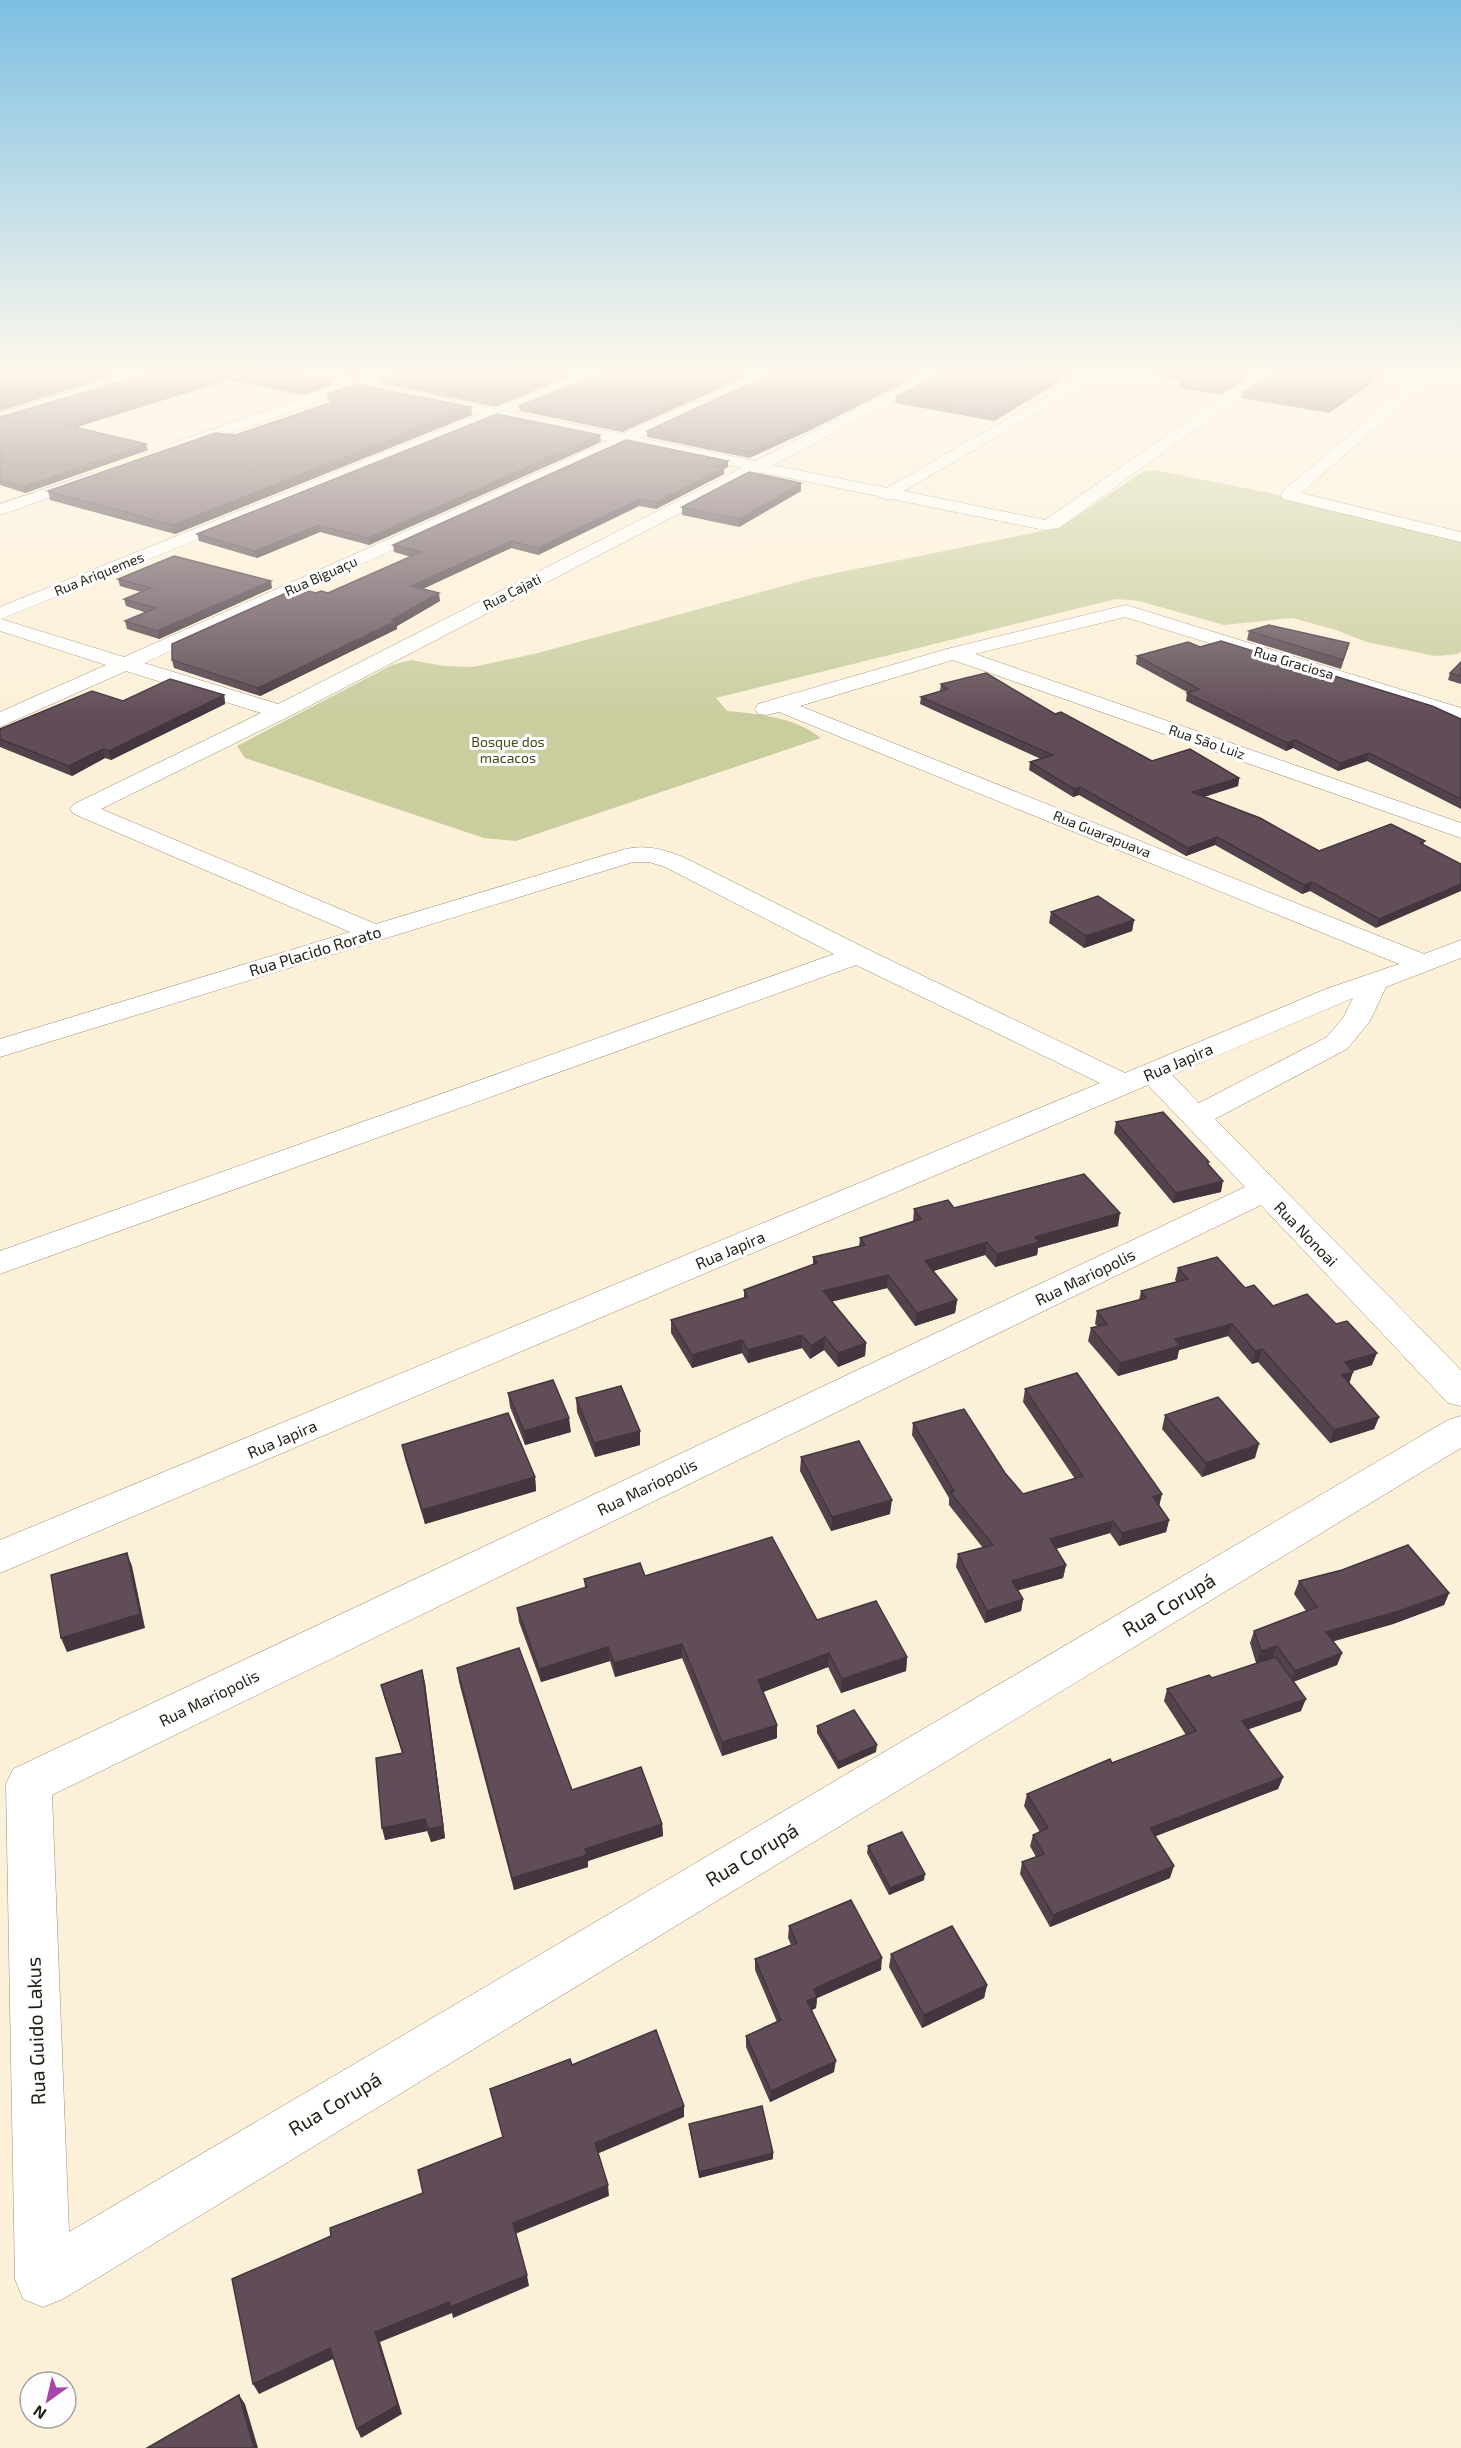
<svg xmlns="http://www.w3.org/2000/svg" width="1461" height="2448" font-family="'Exo 2',sans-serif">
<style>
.green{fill:#cace9f}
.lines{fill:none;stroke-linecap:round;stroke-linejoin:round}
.minor-casing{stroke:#998e79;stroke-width:1}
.major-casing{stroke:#998e79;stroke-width:1}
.minor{fill:#fff;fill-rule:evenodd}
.major{fill:#fff;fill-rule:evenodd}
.wall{fill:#53424c}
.shaded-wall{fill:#44363e}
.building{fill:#614d58;stroke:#44363e;stroke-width:1.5}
.labels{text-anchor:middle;stroke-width:6;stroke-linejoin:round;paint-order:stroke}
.far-street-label{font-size:14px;fill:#231f16;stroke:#fefefe}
.far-park-label{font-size:14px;fill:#46491b;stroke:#fefefe}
.street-label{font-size:16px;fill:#231f16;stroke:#fefefe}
.near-street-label{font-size:20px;fill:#231f16;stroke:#fefefe}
</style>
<rect width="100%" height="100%" fill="#fcf0d8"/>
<path class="green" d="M1154 470 1269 493 1461 542V651L1458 654 1435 656 1367 642 1336 630 1292 618 1224 625 1139 601 1116 599 716 698 727 711C758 714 795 717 821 738L516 841 484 838 245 758 237 746 392 665 411 660 444 666 473 667 538 653 816 577 1047 530 1064 525 1144 471Z"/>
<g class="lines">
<g class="minor-casing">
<g id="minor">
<polygon points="135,372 157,372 155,375 0,422 0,413"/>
<path d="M286 372H314L495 409 585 372H605L603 375 512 412 622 434 762 372H781L640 438 755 461 930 372H948L773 465 887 488 1089 372H1106L904 491 1045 520 1258 372H1274L1059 528 1045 530 891 499 886 500 878 496 759 472 288 717 101 809 376 924 622 850C645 844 662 849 683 857L867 949 1125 1073 1326 989 1399 964 779 712 766 715 758 714 755 709 758 704 947 649 1126 605 1461 708V721L1125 617 975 654 1461 823V838L953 660 800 706 1424 954 1461 940V958L1386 987 1370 1021 1347 1049 1215 1119 1461 1370V1406L1448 1403 1261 1205 52 1795 69 2232 1448 1420 1461 1416V1448L63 2299 43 2307 23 2299 15 2279 6 1784 13 1769 1245 1187 1148 1085 0 1573V1540L1100 1083 856 965 0 1274V1251L834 954 665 867 649 862H633L0 1057V1039L350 932 74 814 70 809 74 804 261 713 126 671 0 727V712L106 665 0 631V607L480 414 293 376ZM497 418 608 441 124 657 1 619ZM626 444 742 468 278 704 144 663ZM1353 998 1343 1018 1327 1037 1199 1103 1172 1075Z"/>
<polygon points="1412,372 1461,374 1461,382 1433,378 1301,493 1461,532 1461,542 1283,499 1281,495 1283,491 1419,376"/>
</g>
</g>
<g class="major-casing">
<g id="major">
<polygon points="377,372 398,372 396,375 180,451 168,451 166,448 168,445"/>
<polygon points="92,473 100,478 98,481 0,515 0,504"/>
</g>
</g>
<use href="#minor" class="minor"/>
<use href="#major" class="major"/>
</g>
<g class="wall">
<polygon points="154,372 290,372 330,386 303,395 228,380 77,427 148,450 25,493 0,485 0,417"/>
<polygon points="326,372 370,372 354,378"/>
<polygon points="579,372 495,407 380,383 379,378"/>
<polygon points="756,372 622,432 520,411 519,406"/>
<polygon points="1076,372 994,421 895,403 896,397"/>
<polygon points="1133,372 1254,372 1221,395 1179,388 1180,382 1183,381"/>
<polygon points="1388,372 1329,413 1241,398 1242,393"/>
<polygon points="327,394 471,407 472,415 175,534 50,500 48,491 236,435 332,402 329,401"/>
<polygon points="815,428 749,458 647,437 647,431"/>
<polygon points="601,442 369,545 320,532 257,558 199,541 197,534"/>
<polygon points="728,467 724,469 724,474 656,509 639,506 538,555 511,548 422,589 440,601 397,626 397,629 260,696 174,668 172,660 316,593 328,593 411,557 394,552 393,545"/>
<polygon points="801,483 801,491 739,527 682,515 682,507"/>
<polygon points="118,579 272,588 159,639 127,629 125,621 147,613 126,606 124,599 141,592 120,586"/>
<polygon points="1249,631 1349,643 1341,669 1247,640"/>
<polygon points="1200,647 1461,719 1461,809 1367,761 1338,771 1293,748 1286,751 1186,701 1187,693 1189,693 1136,664 1137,656"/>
<polygon points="1461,662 1461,684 1448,680 1450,673"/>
<polygon points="941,684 1055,714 1152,761 1239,778 1238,786 1204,797 1319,851 1425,841 1376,928 1310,891 1302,894 1215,845 1186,856 1079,795 1073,797 1029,770 1030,762 1041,759 920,704 921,697 940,691"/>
<polygon points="224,695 225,704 111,760 105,758 72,776 0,747 0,729 123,701"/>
<polygon points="1051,912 1134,920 1132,931 1084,948 1049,923"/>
<polygon points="1116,1122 1209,1162 1208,1164 1221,1192 1173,1203 1114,1133"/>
<polygon points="954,1208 1118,1226 1038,1248 1037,1255 995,1267 985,1255 933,1271 957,1300 955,1313 915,1326 887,1288 832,1301 866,1343 865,1356 838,1367 824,1350 810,1359 802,1348 748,1363 742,1353 692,1368 671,1333 671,1320 744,1298 744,1290 813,1265 813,1257 859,1247 860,1238 913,1222 914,1209"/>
<polygon points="1178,1268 1245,1288 1273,1306 1372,1365 1353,1371 1349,1383 1379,1417 1374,1429 1330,1443 1258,1362 1252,1364 1228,1336 1179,1350 1177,1359 1118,1376 1088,1341 1091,1328 1097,1326 1095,1324 1097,1311 1139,1300 1141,1291 1177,1282 1175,1280"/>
<polygon points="1025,1389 1159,1506 1169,1520 1166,1532 1119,1546 1110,1533 1056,1549 1066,1565 1063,1578 1018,1590 1023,1599 1021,1611 985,1623 956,1567 958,1554 983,1548 949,1505 949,1498 912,1435 913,1423 1005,1473 1023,1494 1075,1479 1023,1402"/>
<polygon points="508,1393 571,1432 525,1445 510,1407"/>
<polygon points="576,1398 640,1431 640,1445 595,1457 577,1412"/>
<polygon points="1165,1415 1255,1458 1202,1477 1162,1429"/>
<polygon points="402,1445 535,1477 536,1491 425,1524 405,1459"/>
<polygon points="801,1457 890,1514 831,1531 800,1471"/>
<polygon points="645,1576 817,1620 907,1657 906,1671 841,1693 828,1667 763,1692 777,1725 777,1738 722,1756 682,1658 615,1677 610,1661 541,1682 519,1622 517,1608 585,1588 584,1579"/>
<polygon points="1299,1581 1449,1593 1444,1605 1393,1624 1333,1641 1342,1653 1337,1665 1293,1682 1301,1711 1248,1729 1283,1777 1278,1789 1155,1836 1170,1878 1050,1927 1020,1874 1022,1862 1036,1857 1030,1846 1033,1835 1040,1832 1024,1806 1027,1794 1186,1735 1164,1701 1167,1689 1212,1678 1256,1663 1250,1643 1254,1631 1306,1611 1294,1594"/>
<polygon points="457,1668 572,1790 662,1824 663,1836 588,1861 588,1867 514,1890 459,1682"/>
<polygon points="422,1670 425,1683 445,1838 431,1842 427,1831 385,1840 402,1753 384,1697 381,1685"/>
<polygon points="817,1726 876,1752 838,1769 817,1733"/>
<polygon points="868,1846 924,1880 889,1895 867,1853"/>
<polygon points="789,1926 881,1970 817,1998 816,2008 812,2010 834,2072 770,2102 746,2047 746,2036 777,2022 755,1970 755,1959 791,1945 788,1938"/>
<polygon points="891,1954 987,1985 984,1998 922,2028 889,1967"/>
<polygon points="689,2124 773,2153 773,2159 699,2178 690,2130"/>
</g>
<g class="shaded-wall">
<polygon points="108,372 127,372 0,411 0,405"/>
<polygon points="353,372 370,372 354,378"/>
<polygon points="566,372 579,372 495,407 494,401"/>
<polygon points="744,372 756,372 622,432 622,426"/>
<polygon points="915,372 925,372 815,428 749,458 749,452"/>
<polygon points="1068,372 1076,372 994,421 995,415"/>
<polygon points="1247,372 1254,372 1221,395 1222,390"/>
<polygon points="1381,372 1388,372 1329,413 1330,407"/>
<polygon points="227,375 228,380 67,430 66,425"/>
<polygon points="330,380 330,386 303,395 302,390"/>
<polygon points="471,407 472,415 175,534 173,525"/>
<polygon points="600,435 601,442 369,545 368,538"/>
<polygon points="146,444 148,450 25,493 24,487"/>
<polygon points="728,461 728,467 724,469 724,474 656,509 656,502 716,466"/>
<polygon points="801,483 801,491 739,527 739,519"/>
<polygon points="639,499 639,506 538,555 538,548"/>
<polygon points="319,525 320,532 257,558 255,551"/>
<polygon points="511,541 511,548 412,594 411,586"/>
<polygon points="271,581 272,588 159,639 157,631"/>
<polygon points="439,593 440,601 397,626 397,629 260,696 258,688 392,620"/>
<polygon points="224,695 225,704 111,760 109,751"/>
<polygon points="1295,740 1293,748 1286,751 1287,743"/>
<polygon points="103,749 105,758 72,776 69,766"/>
<polygon points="1369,753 1367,761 1338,771 1340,763"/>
<polygon points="1239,778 1238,786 1190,801 1192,792"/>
<polygon points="1080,787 1079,795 1073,797 1074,789"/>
<polygon points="1217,837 1215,845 1186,856 1188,848"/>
<polygon points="1312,882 1310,891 1302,894 1304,885"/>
<polygon points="1461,884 1461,891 1376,928 1379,919"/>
<polygon points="1134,920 1132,931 1084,948 1086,936"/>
<polygon points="1223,1181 1221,1192 1173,1203 1176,1193"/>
<polygon points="1120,1213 1118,1226 1038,1248 1037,1255 995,1267 997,1254 1035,1237"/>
<polygon points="987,1242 985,1255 924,1274 925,1261"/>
<polygon points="888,1275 887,1288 823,1304 823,1291"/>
<polygon points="957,1300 955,1313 915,1326 917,1313"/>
<polygon points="1232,1324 1228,1336 1179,1350 1177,1359 1118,1376 1120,1363 1175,1339"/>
<polygon points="802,1335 802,1348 748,1363 748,1350"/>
<polygon points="825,1337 824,1350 810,1359 811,1346"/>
<polygon points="742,1340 742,1353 692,1368 692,1355"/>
<polygon points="866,1343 865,1356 838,1367 838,1353"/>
<polygon points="1262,1349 1258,1362 1252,1364 1255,1351"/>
<polygon points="1377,1353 1372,1365 1341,1375 1345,1362"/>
<polygon points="1353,1372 1349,1384 1342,1375"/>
<polygon points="1379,1417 1374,1429 1330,1443 1334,1430"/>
<polygon points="569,1418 571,1432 525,1445 524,1431"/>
<polygon points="640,1431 640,1445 595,1457 594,1443"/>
<polygon points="1259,1444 1255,1458 1202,1477 1206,1463"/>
<polygon points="535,1477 536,1491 425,1524 422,1510"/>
<polygon points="1162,1494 1159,1507 1153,1497"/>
<polygon points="892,1500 890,1514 831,1531 832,1517"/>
<polygon points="1169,1520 1166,1532 1119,1546 1122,1533"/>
<polygon points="1113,1521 1110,1533 1048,1551 1050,1539"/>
<polygon points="127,1553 132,1566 145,1628 67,1652 61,1638"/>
<polygon points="1066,1565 1063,1578 1009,1593 1012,1581"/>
<polygon points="1449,1593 1444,1605 1393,1624 1321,1645 1326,1632"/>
<polygon points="1023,1599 1021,1611 985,1623 987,1611"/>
<polygon points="682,1644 682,1658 615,1677 614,1663"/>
<polygon points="1277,1646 1272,1659 1256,1663 1261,1651"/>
<polygon points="608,1647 610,1661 541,1682 539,1669"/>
<polygon points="829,1653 828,1667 758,1694 758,1680"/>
<polygon points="1342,1653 1337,1665 1290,1683 1295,1671"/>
<polygon points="907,1657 906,1671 841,1693 842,1679"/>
<polygon points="422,1670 425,1683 445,1838 431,1842 428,1829"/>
<polygon points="1306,1699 1301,1711 1238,1733 1242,1721"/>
<polygon points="777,1725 777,1738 722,1756 722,1742"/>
<polygon points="877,1745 876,1752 838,1769 838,1762"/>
<polygon points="1283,1777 1278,1789 1146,1840 1150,1828"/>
<polygon points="425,1819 427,1831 385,1840 382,1828"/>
<polygon points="662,1824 663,1836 588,1861 588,1867 514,1890 512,1878 585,1849"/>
<polygon points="1174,1866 1170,1878 1050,1927 1053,1915"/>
<polygon points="925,1874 924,1880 889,1895 890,1888"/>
<polygon points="882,1958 881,1970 817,1998 816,2008 807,2012 807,2001 814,1989"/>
<polygon points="987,1985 984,1998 922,2028 924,2015"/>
<polygon points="836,2061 834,2072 770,2102 771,2091"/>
<polygon points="684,2106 684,2117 597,2154 595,2143"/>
<polygon points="773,2153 773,2159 699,2178 699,2172"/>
<polygon points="608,2185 609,2196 515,2234 513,2223"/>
<polygon points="527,2275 529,2286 453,2318 452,2313 380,2342 402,2414 361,2438 357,2429 375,2332 449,2302"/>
<polygon points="330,2348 335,2358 259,2394 253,2384"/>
<polygon points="239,2395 245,2404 258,2448 254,2448"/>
</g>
<g class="building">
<polygon points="0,372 108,372 0,405"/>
<polygon points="154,372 290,372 330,380 302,390 227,375 66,425 146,444 24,487 0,480 0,417"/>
<polygon points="395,372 566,372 494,401 379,378"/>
<polygon points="603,372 744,372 622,426 519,406"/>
<polygon points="775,372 915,372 815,422 749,452 647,431"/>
<polygon points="941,372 1068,372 995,415 896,397"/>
<polygon points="1166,372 1247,372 1222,390 1180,382 1190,376"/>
<polygon points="1271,372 1381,372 1330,407 1242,393"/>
<polygon points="356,384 471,407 173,525 48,491 215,433 236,435 345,398 327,394"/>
<polygon points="497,414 600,435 368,538 319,525 255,551 197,534"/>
<polygon points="626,440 728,461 716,466 724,468 656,502 639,499 538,548 511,541 411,586 439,593 392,620 396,621 258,688 172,660 172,644 297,588 316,593 321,591 328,593 421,552 393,545"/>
<polygon points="749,472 801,483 739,519 682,507"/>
<polygon points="174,556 271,581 157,631 125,621 156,608 124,599 151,588 118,579"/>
<polygon points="1269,625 1349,643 1343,660 1249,631"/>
<polygon points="1221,641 1432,706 1461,719 1461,799 1369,753 1340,763 1295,740 1287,743 1187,693 1199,689 1137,656 1188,642 1200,647"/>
<polygon points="1461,662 1461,676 1450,673"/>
<polygon points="986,673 1055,714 1061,712 1152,761 1190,749 1239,778 1192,792 1260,818 1319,851 1391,824 1425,841 1420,843 1461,864 1461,884 1379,919 1312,882 1304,885 1217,837 1188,848 1080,787 1074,789 1030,762 1053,755 921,697 948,689 941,684"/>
<polygon points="170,679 224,695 109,751 103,749 69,766 0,739 0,729 92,691 123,701"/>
<polygon points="1098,896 1134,920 1086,936 1051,912"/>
<polygon points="1163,1112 1209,1162 1207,1163 1223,1181 1176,1193 1116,1122"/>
<polygon points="1084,1174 1120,1213 1035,1237 1039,1242 997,1254 987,1242 925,1261 957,1300 917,1313 888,1275 823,1291 866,1343 838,1353 825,1337 811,1346 802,1335 748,1350 742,1340 692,1355 671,1320 747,1297 744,1290 817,1263 813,1257 865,1245 860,1238 921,1219 914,1209 948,1200 954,1208"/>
<polygon points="1217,1257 1245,1288 1254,1285 1273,1306 1307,1294 1336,1324 1347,1321 1377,1353 1345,1362 1353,1372 1342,1375 1379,1417 1334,1430 1262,1349 1255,1351 1232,1324 1175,1339 1180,1346 1120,1363 1091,1328 1107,1324 1097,1311 1146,1298 1141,1291 1188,1279 1178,1268"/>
<polygon points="1077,1373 1162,1494 1153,1497 1169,1520 1122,1533 1113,1521 1050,1539 1066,1565 1012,1581 1023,1599 987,1611 958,1554 993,1545 950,1492 954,1491 913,1423 964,1409 1005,1473 1023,1494 1083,1476 1025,1389"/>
<polygon points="553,1380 569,1418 524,1431 508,1393"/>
<polygon points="621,1386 640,1431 594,1443 576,1398"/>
<polygon points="1218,1397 1259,1444 1206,1463 1165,1415"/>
<polygon points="508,1413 535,1477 422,1510 402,1445"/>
<polygon points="859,1441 892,1500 832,1517 801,1457"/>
<polygon points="772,1537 817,1620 876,1601 907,1657 842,1679 829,1653 758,1680 777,1725 722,1742 682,1644 614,1663 608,1647 539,1669 517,1608 587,1587 584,1579 640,1563 645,1576"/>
<polygon points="1408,1545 1449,1593 1399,1611 1326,1632 1342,1653 1295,1671 1277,1646 1261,1651 1254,1631 1317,1607 1299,1581 1342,1570"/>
<polygon points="127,1553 140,1614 61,1638 51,1575"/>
<polygon points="519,1648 572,1790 641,1767 662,1824 585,1849 587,1855 512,1878 457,1668"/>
<polygon points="1276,1657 1306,1699 1242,1721 1283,1777 1150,1828 1174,1866 1053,1915 1022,1862 1044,1854 1033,1835 1048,1828 1027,1794 1110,1759 1112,1763 1196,1731 1167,1689 1209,1675 1212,1678"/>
<polygon points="422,1670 443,1826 428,1829 425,1819 382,1828 376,1758 403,1753 381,1685"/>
<polygon points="854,1710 877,1745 838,1762 817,1726"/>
<polygon points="902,1832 925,1874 890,1888 868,1846"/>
<polygon points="851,1900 882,1958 814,1989 817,1997 807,2001 836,2061 771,2091 746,2036 781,2020 755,1959 797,1943 789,1926"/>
<polygon points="952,1926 987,1985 924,2015 891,1954"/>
<polygon points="656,2030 684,2106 595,2143 608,2185 513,2223 527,2275 450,2307 449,2302 375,2332 398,2405 357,2429 330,2348 253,2384 232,2279 331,2236 330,2228 423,2193 418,2170 503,2137 490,2089 570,2059 572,2065"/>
<polygon points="762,2106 773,2153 699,2172 689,2124"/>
<polygon points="239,2395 254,2448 147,2448"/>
</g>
<linearGradient id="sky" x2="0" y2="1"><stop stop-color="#7dbfe2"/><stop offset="0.52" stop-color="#fef8ed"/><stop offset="1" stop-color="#fef8ed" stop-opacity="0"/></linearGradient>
<rect width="1461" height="715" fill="url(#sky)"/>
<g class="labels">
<g class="far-street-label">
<text transform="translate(99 574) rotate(-22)" y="5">Rua Ariquemes</text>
<text transform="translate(321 576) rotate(-24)" y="5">Rua Biguaçu</text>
<text transform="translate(512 592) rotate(-27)" y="5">Rua Cajati</text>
<text transform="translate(1294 663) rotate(17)" y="5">Rua Graciosa</text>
<text transform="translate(1207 742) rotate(19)" y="5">Rua São Luiz</text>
<text transform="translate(1102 834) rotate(22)" y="5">Rua Guarapuava</text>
</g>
<g class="far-park-label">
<text x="508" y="747">Bosque dos<tspan x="508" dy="16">macacos</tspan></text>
</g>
<g class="street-label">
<text transform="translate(315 951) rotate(-17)" y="6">Rua Placido Rorato</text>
<text transform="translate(1178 1062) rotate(-23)" y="6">Rua Japira</text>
<text transform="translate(1306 1234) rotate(46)" y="6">Rua Nonoai</text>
<text transform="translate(730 1250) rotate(-23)" y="6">Rua Japira</text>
<text transform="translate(1085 1277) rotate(-26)" y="6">Rua Mariopolis</text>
<text transform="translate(282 1439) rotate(-23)" y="6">Rua Japira</text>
<text transform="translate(647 1487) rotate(-26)" y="6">Rua Mariopolis</text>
<text transform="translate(209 1698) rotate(-26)" y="6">Rua Mariopolis</text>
</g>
<g class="near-street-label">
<text transform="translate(1169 1605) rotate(-31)" y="7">Rua Corupá</text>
<text transform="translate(752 1855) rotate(-31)" y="7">Rua Corupá</text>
<text transform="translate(36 2031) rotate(-92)" y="7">Rua Guido Lakus</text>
<text transform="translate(335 2104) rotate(-31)" y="7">Rua Corupá</text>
</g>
</g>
<g transform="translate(48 2400) rotate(214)"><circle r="28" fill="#fefefe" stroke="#a6a5a1" stroke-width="1.5"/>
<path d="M0-4.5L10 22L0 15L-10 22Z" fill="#aa45a9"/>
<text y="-9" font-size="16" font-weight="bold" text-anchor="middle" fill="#231f16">N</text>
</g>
</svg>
